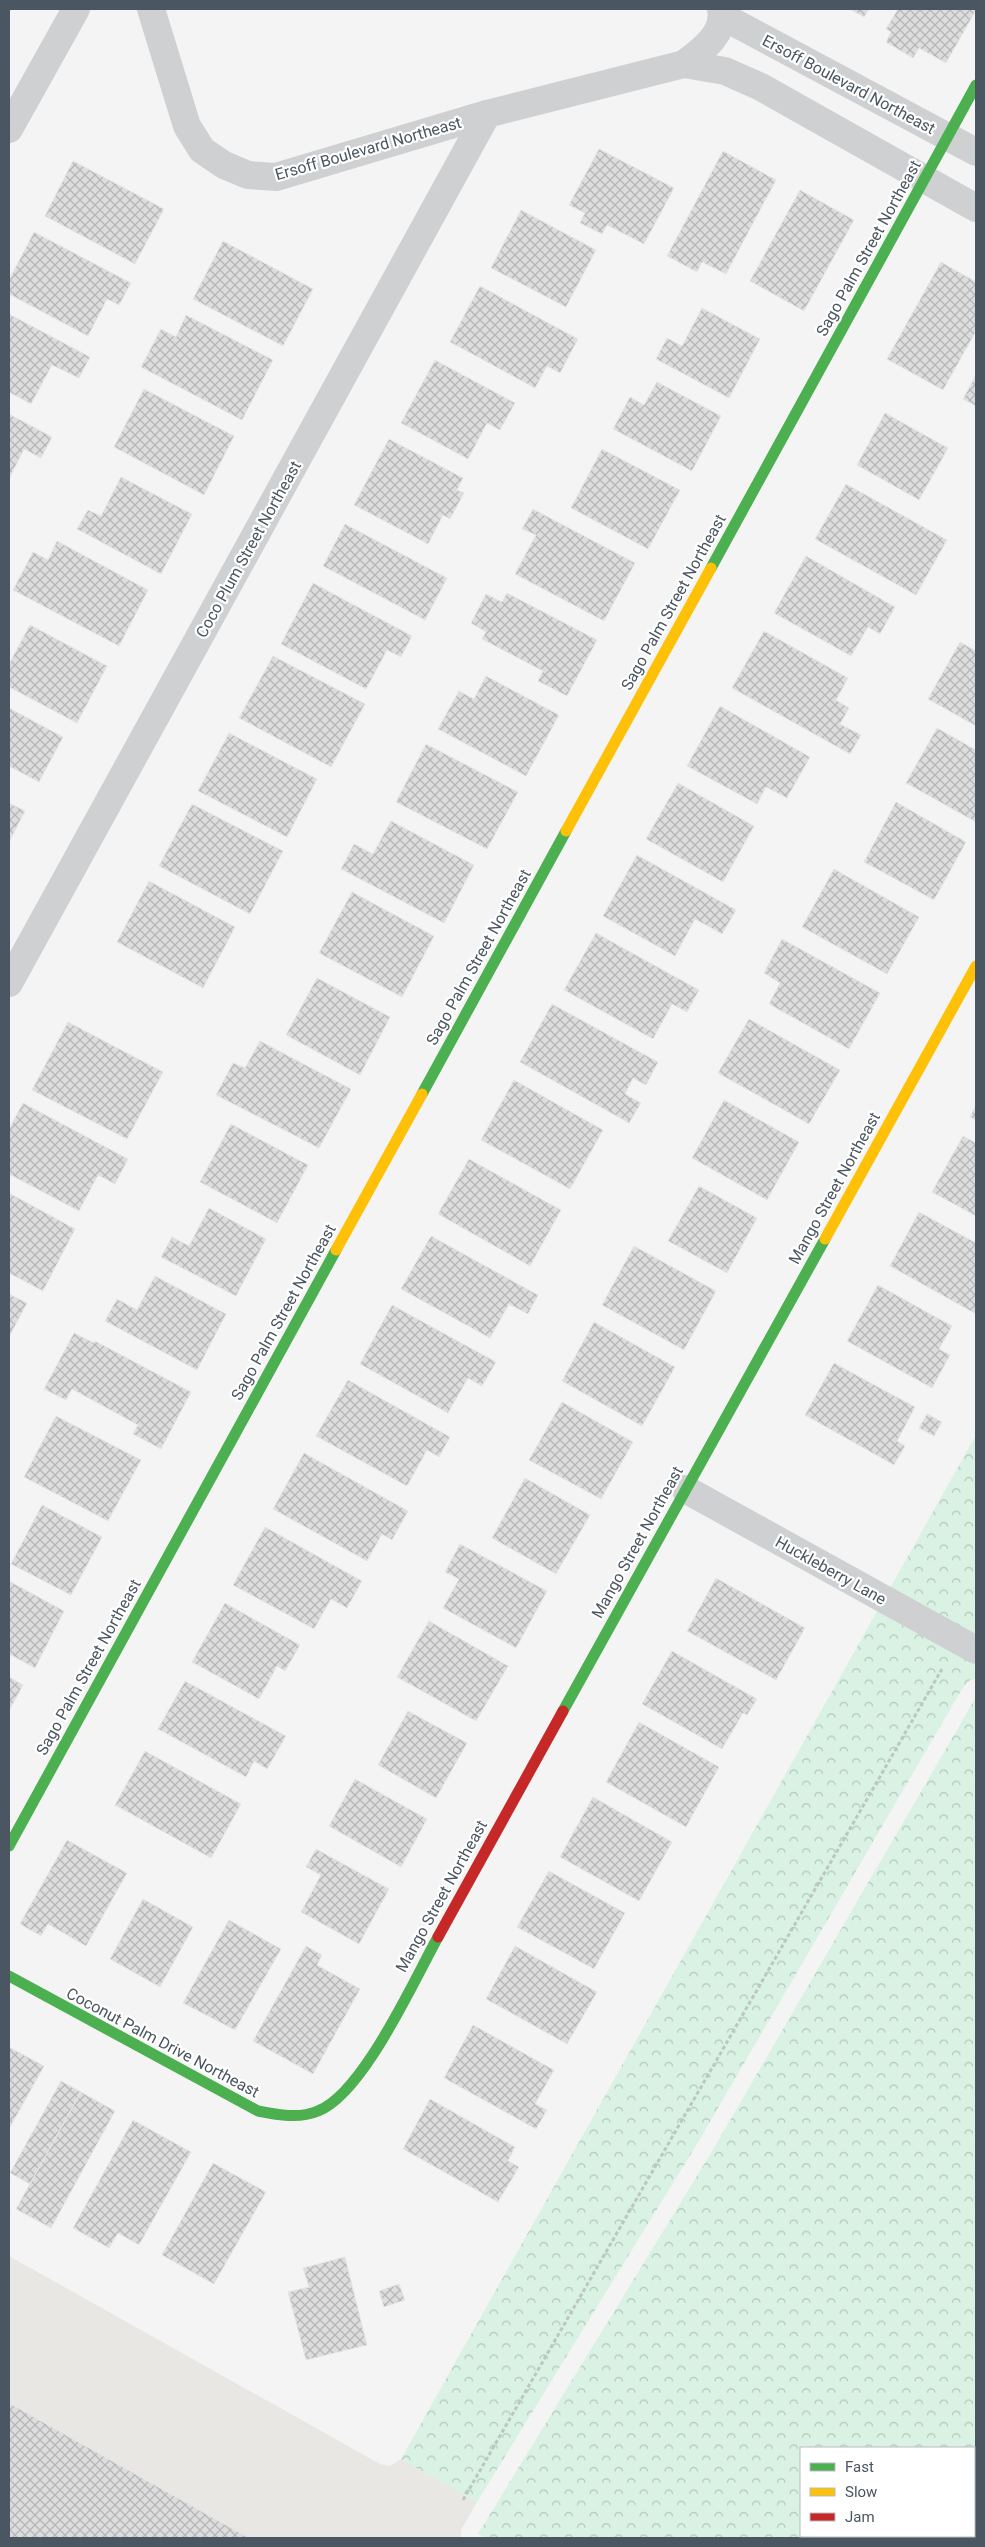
<svg xmlns="http://www.w3.org/2000/svg" width="985" height="2547" font-family="Roboto,sans-serif">
<style>
.commercial{fill:#e8e7e3}
.forest{fill:url(#forest-crowns);fill-rule:evenodd}
.building{fill:url(#building-cross-hatch);stroke:#e5e6e7}
.lines{fill:none;stroke-linecap:round;stroke-linejoin:round}
.path{stroke:#bcc7c4;stroke-width:3;stroke-dasharray:4 2.5;stroke-linecap:butt}
.street{stroke:#ced0d2;stroke-width:28}
.fast{stroke:#4caf50;stroke-width:11}
.slow{stroke:#ffc107;stroke-width:11}
.jam{stroke:#c62828;stroke-width:11}
.labels{text-anchor:middle;stroke-width:4.5;stroke-linejoin:round;paint-order:stroke}
.street-label{font-size:16px;fill:#4a5661;stroke:#fff}
</style>
<defs>
<pattern id="forest-crowns" width="20" height="18" patternUnits="userSpaceOnUse" patternTransform="scale(1.25)"><rect width="20" height="18" fill="#d9f2e3"/><path d="M2 6a3 3 0 1 1 6 0M12 15a3 3 0 1 1 6 0" fill="none" stroke="#b2c7bb"/></pattern>
<pattern id="building-cross-hatch" width="8" height="8" patternUnits="userSpaceOnUse" patternTransform="scale(1.25)"><rect width="8" height="8" fill="#ddddde"/><path d="M0 0l8 8M0 8l8-8" fill="none" stroke="#b5b6b7"/></pattern>
</defs>
<rect width="100%" height="100%" fill="#f4f4f4"/>
<polygon class="commercial" points="9,2256 380,2464 390,2466 401,2459 471,2498 477,2502 461,2530 461,2538 9,2538"/>
<g class="forest">
<polygon points="976,1435 976,1679 970,1680 962,1689 697,2144 477,2502 401,2459"/>
<path d="M976 1697V2538H486L478 2534 711 2153ZM801 2448H974V2536H801Z"/>
</g>
<g class="building">
<polygon points="850,9 869,9 864,17"/>
<polygon points="898,9 976,9 976,10 946,63 919,48 913,58 886,42 891,32 886,29"/>
<polygon points="599,149 674,188 644,244 607,225 602,234 580,223 585,213 569,205"/>
<polygon points="723,151 776,180 726,274 702,262 697,272 667,256"/>
<polygon points="73,161 164,209 135,264 45,216"/>
<polygon points="800,190 854,220 804,311 750,281"/>
<polygon points="521,210 596,250 566,307 491,268"/>
<polygon points="34,232 131,283 119,305 107,299 88,336 9,294 9,280"/>
<polygon points="223,241 313,289 283,346 193,299"/>
<polygon points="941,262 976,282 976,331 943,390 887,359"/>
<polygon points="480,286 578,339 560,373 547,366 535,388 450,342"/>
<polygon points="702,308 760,339 729,398 656,359 667,338 682,346"/>
<polygon points="9,314 90,357 79,378 52,365 31,404 9,392"/>
<polygon points="186,315 273,360 242,420 141,367 161,329 176,337"/>
<polygon points="435,360 515,403 500,430 487,423 468,459 401,423"/>
<polygon points="976,375 976,406 963,399"/>
<polygon points="657,382 721,416 692,471 613,429 630,397 644,405"/>
<polygon points="144,389 234,436 204,495 114,447"/>
<polygon points="885,413 948,448 919,500 857,465"/>
<polygon points="9,414 52,437 41,458 24,449 9,479"/>
<polygon points="389,439 463,478 457,490 464,493 450,519 443,515 428,544 354,505"/>
<polygon points="602,449 680,490 648,549 571,508"/>
<polygon points="121,477 192,514 161,574 77,529 88,510 101,516"/>
<polygon points="846,484 947,540 916,595 815,539"/>
<polygon points="533,509 635,563 604,621 515,574 536,535 522,529"/>
<polygon points="345,524 447,578 425,620 323,566"/>
<polygon points="57,541 148,590 119,646 13,590 33,552 48,560"/>
<polygon points="806,556 895,607 880,634 868,627 851,656 774,613"/>
<polygon points="313,583 412,636 401,657 387,650 366,689 281,644"/>
<polygon points="507,593 597,640 567,696 538,681 543,671 482,639 486,632 471,623 486,594 502,602"/>
<polygon points="30,625 107,666 77,723 9,687 9,664"/>
<polygon points="764,631 848,678 836,700 849,708 840,724 861,735 850,754 732,688"/>
<polygon points="960,642 976,651 976,726 928,699"/>
<polygon points="273,656 365,704 331,767 239,718"/>
<polygon points="486,676 559,715 526,776 438,729 459,691 474,699"/>
<polygon points="720,706 810,757 787,798 766,787 757,804 687,766"/>
<polygon points="9,708 63,737 39,782 9,766"/>
<polygon points="937,728 976,750 976,822 906,783"/>
<polygon points="229,733 317,779 287,837 198,791"/>
<polygon points="426,744 518,792 487,849 396,802"/>
<polygon points="678,783 754,826 723,882 646,839"/>
<polygon points="896,802 966,842 934,900 864,862"/>
<polygon points="9,803 25,811 9,842"/>
<polygon points="192,804 283,851 250,914 159,866"/>
<polygon points="391,821 474,865 444,923 341,869 354,844 373,854"/>
<polygon points="637,855 736,910 722,934 695,919 675,956 603,916"/>
<polygon points="834,869 919,917 887,974 802,927"/>
<polygon points="149,881 235,927 203,988 117,942"/>
<polygon points="352,892 434,936 402,997 319,953"/>
<polygon points="596,933 699,990 687,1012 672,1004 653,1039 564,990"/>
<polygon points="782,939 880,993 849,1049 769,1004 780,983 764,973"/>
<polygon points="317,978 390,1017 360,1075 286,1035"/>
<polygon points="552,1004 658,1062 646,1085 633,1078 625,1094 641,1103 629,1123 520,1062"/>
<polygon points="749,1019 840,1070 809,1124 718,1073"/>
<polygon points="68,1022 163,1072 127,1139 32,1090"/>
<polygon points="260,1041 351,1089 319,1148 216,1095 233,1063 245,1068"/>
<polygon points="514,1080 603,1130 570,1189 481,1140"/>
<polygon points="724,1100 799,1142 767,1200 692,1158"/>
<polygon points="23,1103 128,1159 115,1184 98,1175 79,1211 9,1174 9,1129"/>
<polygon points="976,1105 976,1120 970,1117"/>
<polygon points="231,1124 308,1165 277,1223 200,1182"/>
<polygon points="963,1136 976,1143 976,1216 932,1192"/>
<polygon points="469,1159 561,1210 530,1266 438,1214"/>
<polygon points="699,1186 757,1218 727,1273 668,1241"/>
<polygon points="9,1193 75,1229 43,1291 9,1273"/>
<polygon points="209,1208 266,1239 236,1296 161,1257 172,1237 189,1246"/>
<polygon points="919,1212 976,1243 976,1314 890,1266"/>
<polygon points="431,1236 538,1295 528,1314 509,1304 490,1338 401,1289"/>
<polygon points="634,1246 716,1291 684,1350 602,1305"/>
<polygon points="155,1276 226,1314 197,1370 105,1321 117,1299 137,1310"/>
<polygon points="878,1285 952,1326 939,1349 950,1355 932,1388 847,1341"/>
<polygon points="9,1294 27,1303 9,1337"/>
<polygon points="392,1305 496,1362 482,1386 468,1378 448,1413 360,1364"/>
<polygon points="594,1322 675,1367 642,1426 562,1381"/>
<polygon points="74,1333 94,1343 95,1341 191,1392 161,1449 133,1434 138,1425 72,1389 66,1400 44,1389"/>
<polygon points="834,1363 915,1407 897,1441 905,1446 894,1465 805,1415"/>
<polygon points="348,1380 450,1437 439,1457 427,1450 407,1486 316,1436"/>
<polygon points="562,1402 633,1442 601,1499 529,1460"/>
<polygon points="927,1414 942,1422 934,1436 919,1428"/>
<polygon points="56,1416 141,1460 108,1521 24,1477"/>
<polygon points="304,1453 408,1511 392,1540 382,1534 367,1561 273,1509"/>
<polygon points="525,1478 590,1515 556,1574 492,1538"/>
<polygon points="42,1505 102,1537 71,1595 11,1564"/>
<polygon points="265,1527 362,1581 347,1608 331,1599 314,1629 233,1585"/>
<polygon points="460,1544 547,1591 516,1648 443,1608 459,1579 445,1572"/>
<polygon points="716,1578 805,1628 776,1680 687,1631"/>
<polygon points="9,1581 64,1611 35,1668 9,1654"/>
<polygon points="225,1603 300,1645 285,1671 277,1666 259,1699 192,1662"/>
<polygon points="429,1621 508,1666 476,1721 397,1677"/>
<polygon points="672,1651 757,1699 747,1715 743,1713 722,1749 642,1704"/>
<polygon points="9,1677 23,1685 9,1711"/>
<polygon points="185,1681 286,1736 267,1769 254,1761 246,1777 158,1729"/>
<polygon points="408,1711 467,1743 436,1798 378,1765"/>
<polygon points="639,1722 719,1767 686,1827 606,1782"/>
<polygon points="145,1751 241,1804 211,1858 115,1805"/>
<polygon points="355,1779 427,1819 401,1867 329,1826"/>
<polygon points="593,1797 672,1842 639,1901 560,1857"/>
<polygon points="67,1840 127,1873 86,1946 48,1924 41,1936 20,1924"/>
<polygon points="316,1849 389,1889 359,1944 301,1912 321,1875 306,1867"/>
<polygon points="549,1871 625,1913 594,1969 517,1927"/>
<polygon points="143,1899 193,1927 160,1987 110,1959"/>
<polygon points="229,1920 281,1949 235,2030 183,2003"/>
<polygon points="306,1946 322,1955 317,1965 360,1989 313,2074 253,2041"/>
<polygon points="515,1946 597,1992 567,2044 486,1999"/>
<polygon points="473,2025 554,2070 535,2104 547,2110 536,2129 444,2078"/>
<polygon points="9,2047 44,2066 9,2129"/>
<polygon points="61,2081 81,2092 30,2184 10,2173"/>
<polygon points="81,2092 115,2111 51,2228 16,2209"/>
<polygon points="430,2099 515,2147 508,2161 519,2167 498,2202 403,2149"/>
<polygon points="133,2120 191,2152 139,2245 118,2233 109,2248 73,2228"/>
<polygon points="213,2163 266,2192 214,2284 162,2255"/>
<polygon points="345,2257 367,2345 306,2360 288,2292 309,2287 303,2268"/>
<polygon points="399,2284 405,2300 384,2307 379,2291"/>
<polygon points="9,2403 249,2538 9,2538"/>
</g>
<g class="lines">
<polyline class="path" points="463,2500 942,1669"/>
<g class="street">
<path d="M151 9 187 126 202 150 224 165 248 175 276 177 487 114 684 64C701 51 726 34 721 9"/>
<polyline points="722,16 976,152"/>
<polyline points="684,64 725,71 761,87 976,208"/>
<polyline points="9,129 76,9"/>
<polyline points="9,983 487,114"/>
<polyline points="685,1489 976,1650"/>
</g>
<g class="fast">
<polyline points="711,568 976,85"/>
<polyline points="422,1094 566,831"/>
<polyline points="563,1711 825,1239"/>
<polyline points="9,1846 336,1250"/>
<path d="M9 1976 258 2111C278 2115 299 2119 318 2111 363 2094 414 1980 438 1937"/>
</g>
<g class="slow">
<polyline points="566,831 711,568"/>
<polyline points="825,1239 976,966"/>
<polyline points="336,1250 422,1094"/>
</g>
<polyline class="jam" points="438,1937 563,1711"/>
</g>
<g class="labels">
<g class="street-label">
<text transform="translate(849 84) rotate(28)" y="6">Ersoff Boulevard Northeast</text>
<text transform="translate(368 148) rotate(-16)" y="6">Ersoff Boulevard Northeast</text>
<text transform="translate(868 248) rotate(-61)" y="6">Sago Palm Street Northeast</text>
<text transform="translate(248 549) rotate(-61)" y="6">Coco Plum Street Northeast</text>
<text transform="translate(673 602) rotate(-61)" y="6">Sago Palm Street Northeast</text>
<text transform="translate(478 957) rotate(-61)" y="6">Sago Palm Street Northeast</text>
<text transform="translate(834 1188) rotate(-61)" y="6">Mango Street Northeast</text>
<text transform="translate(283 1312) rotate(-61)" y="6">Sago Palm Street Northeast</text>
<text transform="translate(637 1542) rotate(-61)" y="6">Mango Street Northeast</text>
<text transform="translate(831 1570) rotate(29)" y="6">Huckleberry Lane</text>
<text transform="translate(88 1667) rotate(-61)" y="6">Sago Palm Street Northeast</text>
<text transform="translate(441 1896) rotate(-61)" y="6">Mango Street Northeast</text>
<text transform="translate(163 2042) rotate(28)" y="6">Coconut Palm Drive Northeast</text>
</g>
</g>
<rect width="985" height="2547" fill="none" stroke="#4a5661" stroke-width="20"/>
<rect x="800" y="2447" width="175" height="90" fill="#ffffff" stroke="#b7bbc0"/>
<rect x="810" y="2463" width="25" height="8" fill="#4caf50" stroke="#b7bbc0"/>
<text x="845" y="2472" font-size="15" fill="#4a5661">Fast</text>
<rect x="810" y="2488" width="25" height="8" fill="#ffc107" stroke="#b7bbc0"/>
<text x="845" y="2497" font-size="15" fill="#4a5661">Slow</text>
<rect x="810" y="2513" width="25" height="8" fill="#c62828" stroke="#b7bbc0"/>
<text x="845" y="2522" font-size="15" fill="#4a5661">Jam</text>
</svg>
